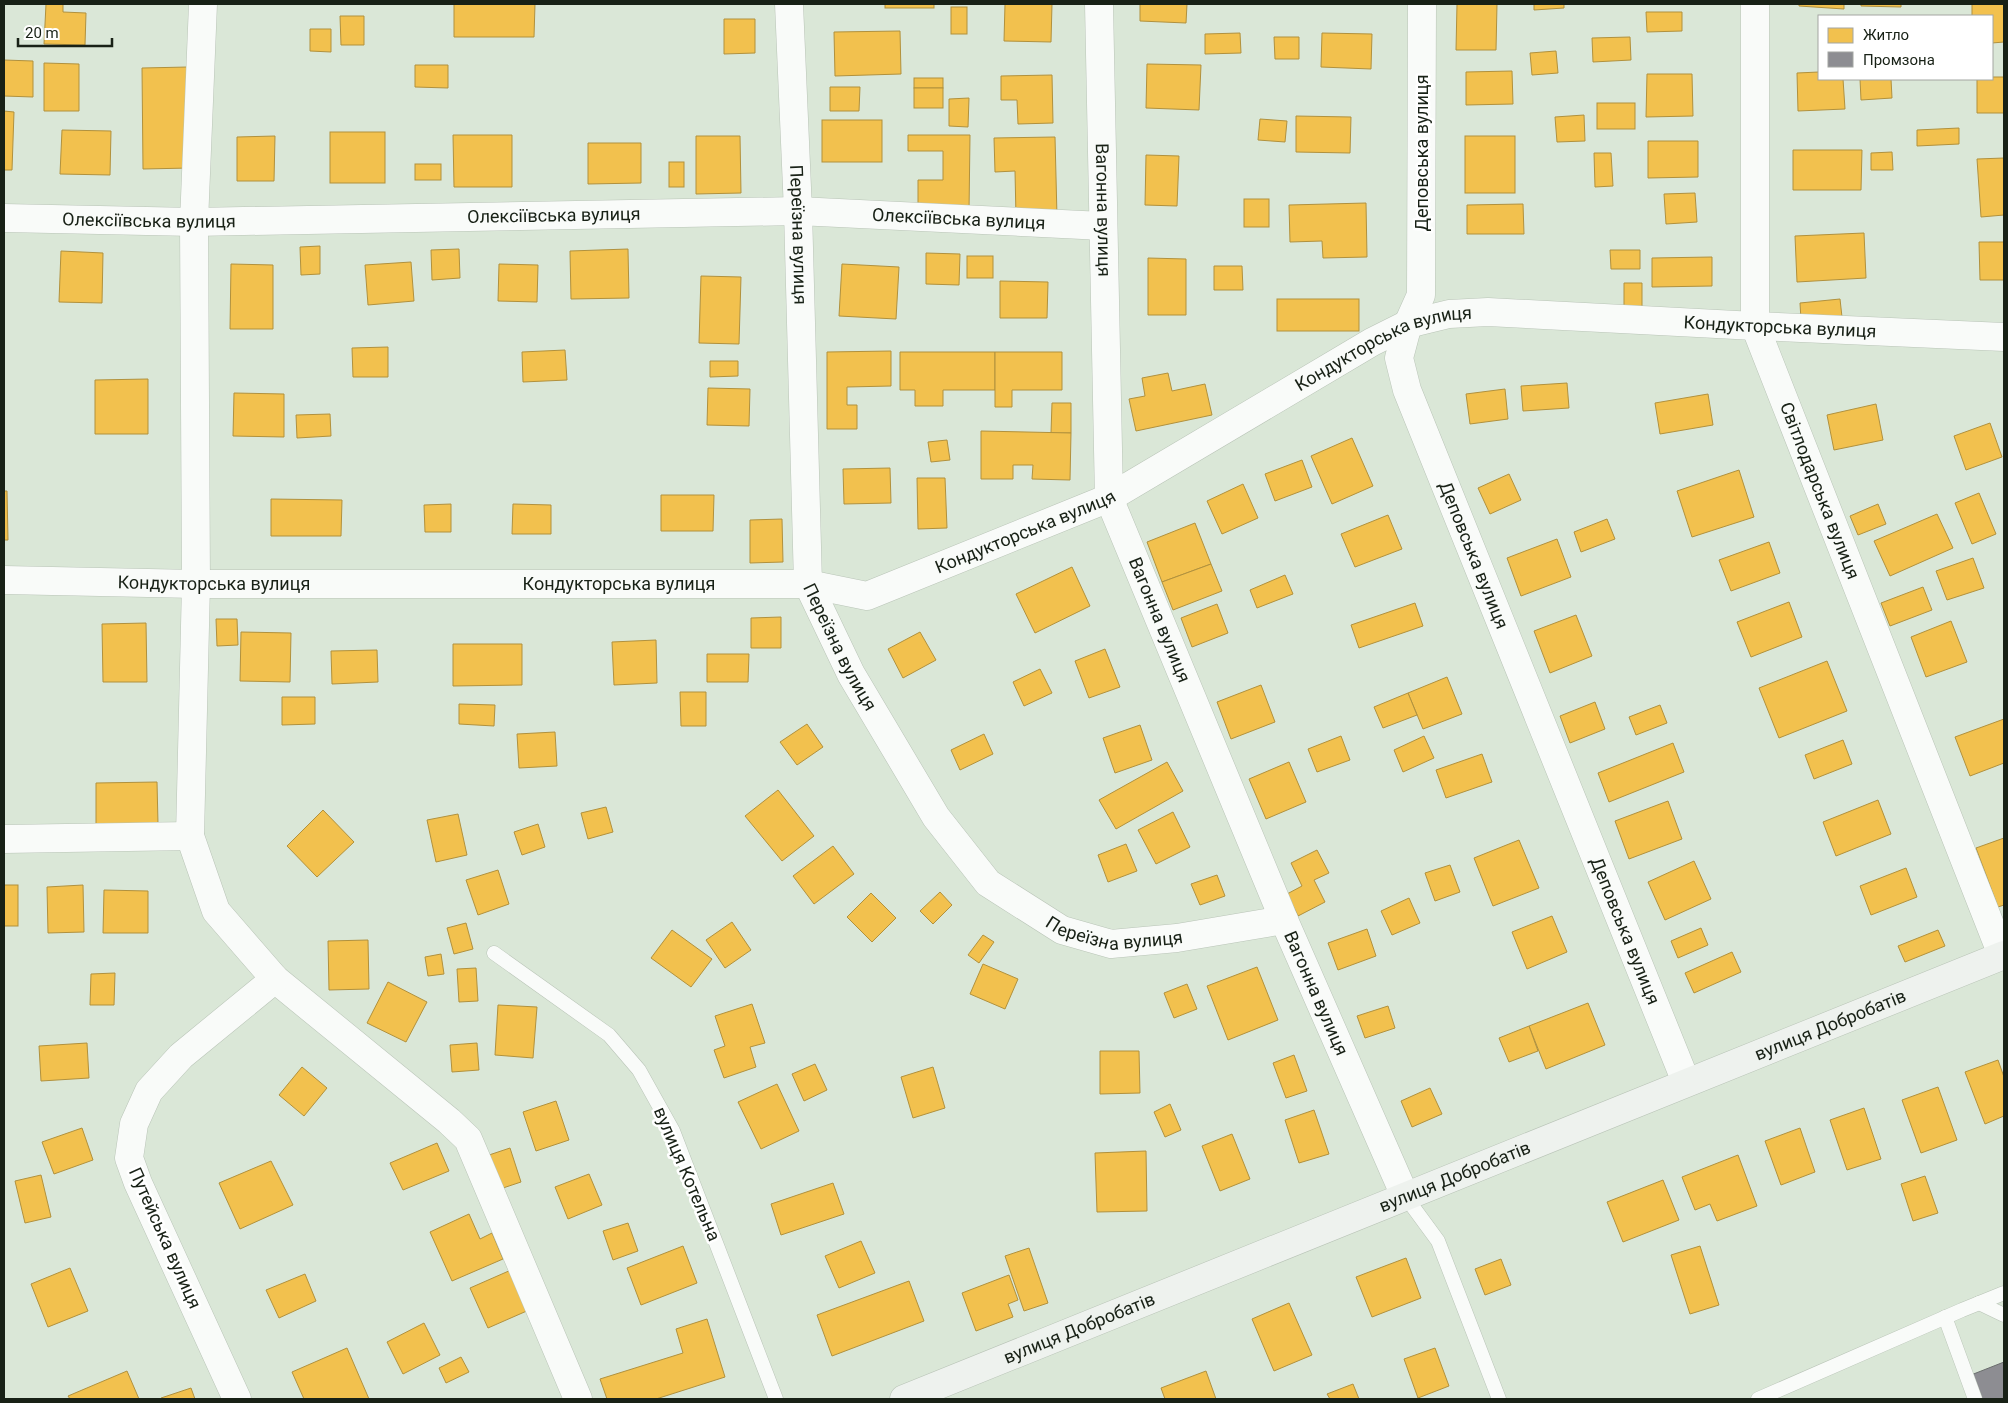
<svg xmlns="http://www.w3.org/2000/svg" width="2008" height="1403" font-family="Roboto,sans-serif">
<style>
.homes{fill:#f2c14e;stroke:#b1913d}
.industry{fill:#8d8d92;stroke:#6a6d6d}
.lines{fill:none;stroke-linecap:round;stroke-linejoin:round}
.lane-casing{stroke:#b9c4b7;stroke-width:15}
.street-casing{stroke:#b9c4b7;stroke-width:29}
.secondary-casing{stroke:#b9c4b7;stroke-width:29}
.lane{stroke:#f9fbf9;stroke-width:14}
.street{stroke:#f9fbf9;stroke-width:28}
.secondary{stroke:#eef2ee;stroke-width:28}
.labels{text-anchor:middle;stroke-width:5;stroke-linejoin:round;paint-order:stroke}
.street-label{font-size:18px;fill:#182116;stroke:#fff}
</style>
<rect width="100%" height="100%" fill="#dae7d7"/>
<g class="homes">
<polygon points="46,4 63,4 63,12 86,13 85,45 44,44"/>
<polygon points="454,4 535,4 534,37 454,37"/>
<rect x="885" y="4" width="49" height="4"/>
<polygon points="1005,4 1052,4 1051,42 1004,41"/>
<polygon points="1140,4 1187,4 1186,23 1140,21"/>
<polygon points="1457,4 1497,4 1496,50 1456,50"/>
<polygon points="1534,4 1564,4 1564,8 1534,10"/>
<polygon points="1799,4 1844,4 1844,9 1799,6"/>
<polygon points="1861,4 1901,4 1901,7 1861,6"/>
<polygon points="1972,4 2004,4 2004,42 1992,43 1992,16 1972,16"/>
<rect x="951" y="7" width="16" height="27"/>
<polygon points="1646,12 1682,12 1682,31 1647,32"/>
<polygon points="340,16 364,16 364,45 341,45"/>
<polygon points="724,19 755,19 755,53 724,54"/>
<polygon points="310,29 331,29 331,52 310,51"/>
<polygon points="900,31 901,74 835,76 834,32"/>
<polygon points="1240,33 1241,53 1205,54 1205,34"/>
<polygon points="1322,33 1372,34 1371,69 1321,67"/>
<polygon points="1274,37 1299,37 1299,59 1275,59"/>
<polygon points="1630,37 1631,60 1593,62 1592,38"/>
<polygon points="1556,51 1558,73 1532,75 1530,53"/>
<polygon points="4,60 33,61 33,97 4,96"/>
<polygon points="44,63 79,64 79,111 44,111"/>
<polygon points="1147,64 1201,65 1199,110 1146,108"/>
<polygon points="415,65 448,65 448,88 415,87"/>
<polygon points="188,67 190,168 143,169 142,68"/>
<polygon points="1512,71 1513,104 1466,105 1466,72"/>
<polygon points="1819,72 1819,79 1843,79 1845,109 1798,111 1797,73"/>
<polygon points="1647,74 1692,74 1693,116 1646,117"/>
<polygon points="1052,75 1053,123 1018,124 1017,100 1001,100 1001,76"/>
<polygon points="1992,77 2004,77 2004,113 1977,113 1977,79 1992,79"/>
<rect x="914" y="78" width="29" height="10"/>
<polygon points="1860,79 1891,79 1892,98 1861,100"/>
<polygon points="830,87 860,87 859,111 830,111"/>
<rect x="914" y="88" width="29" height="20"/>
<polygon points="969,98 968,127 949,126 949,99"/>
<rect x="1597" y="103" width="38" height="26"/>
<polygon points="4,111 14,112 12,170 4,170"/>
<polygon points="1584,115 1585,141 1557,142 1555,117"/>
<polygon points="1296,116 1351,117 1350,153 1296,152"/>
<polygon points="1260,119 1287,121 1285,142 1258,140"/>
<rect x="822" y="120" width="60" height="42"/>
<polygon points="1959,128 1959,144 1917,146 1917,130"/>
<polygon points="62,130 111,131 110,175 60,174"/>
<rect x="330" y="132" width="55" height="51"/>
<polygon points="453,135 512,135 512,187 454,187"/>
<polygon points="908,135 970,135 969,212 918,212 918,180 943,180 943,151 908,151"/>
<polygon points="275,136 274,181 237,181 237,137"/>
<polygon points="696,136 740,136 741,193 696,194"/>
<rect x="1465" y="136" width="50" height="57"/>
<polygon points="1055,137 1057,217 1016,217 1015,171 995,172 994,138"/>
<polygon points="1648,141 1698,141 1698,177 1648,178"/>
<polygon points="588,143 641,143 641,183 588,184"/>
<polygon points="1793,150 1862,150 1861,190 1793,190"/>
<polygon points="1892,152 1893,170 1871,170 1871,153"/>
<polygon points="1594,153 1611,153 1613,186 1595,187"/>
<polygon points="1146,155 1179,156 1177,206 1145,205"/>
<polygon points="2004,158 2004,215 1981,217 1977,159"/>
<rect x="669" y="162" width="15" height="25"/>
<rect x="415" y="164" width="26" height="16"/>
<polygon points="1695,193 1697,222 1666,224 1664,194"/>
<rect x="1244" y="199" width="25" height="28"/>
<polygon points="1366,203 1367,257 1323,258 1322,241 1290,242 1289,205"/>
<polygon points="1523,204 1524,234 1467,234 1467,205"/>
<polygon points="1864,233 1866,278 1797,282 1795,236"/>
<polygon points="1979,242 2004,242 2004,280 1980,280"/>
<polygon points="320,246 320,274 301,275 300,247"/>
<polygon points="459,249 460,278 432,280 431,250"/>
<polygon points="628,249 629,298 571,299 570,251"/>
<polygon points="1610,250 1640,250 1640,269 1611,269"/>
<polygon points="61,251 103,253 102,303 59,302"/>
<polygon points="926,253 960,254 959,285 926,284"/>
<rect x="967" y="256" width="26" height="22"/>
<polygon points="1712,257 1712,286 1652,287 1652,258"/>
<polygon points="1148,258 1186,259 1186,315 1148,315"/>
<polygon points="411,262 414,301 368,305 365,265"/>
<polygon points="231,264 273,265 273,329 230,329"/>
<polygon points="499,264 538,265 537,302 498,301"/>
<polygon points="842,264 899,267 896,319 839,316"/>
<polygon points="1214,266 1242,266 1243,290 1214,290"/>
<polygon points="701,276 741,277 739,344 699,343"/>
<polygon points="1000,281 1048,282 1047,318 1000,318"/>
<polygon points="1624,283 1642,283 1642,307 1624,306"/>
<rect x="1277" y="299" width="82" height="32"/>
<polygon points="1840,299 1842,317 1801,320 1800,303"/>
<polygon points="388,347 388,377 353,377 352,348"/>
<polygon points="565,350 567,380 523,382 522,352"/>
<polygon points="891,351 891,386 847,387 847,405 857,405 857,429 827,429 827,352"/>
<polygon points="900,352 995,352 995,390 943,390 943,406 915,406 915,390 900,390"/>
<polygon points="995,352 1062,352 1062,390 1012,390 1012,407 995,407"/>
<polygon points="710,361 738,361 738,376 710,377"/>
<polygon points="1168,373 1172,391 1205,384 1212,415 1136,431 1129,399 1145,396 1142,378"/>
<polygon points="148,379 148,434 95,434 95,380"/>
<polygon points="1567,383 1569,408 1523,411 1521,386"/>
<polygon points="708,388 750,389 749,426 707,425"/>
<polygon points="1505,389 1508,419 1470,424 1466,394"/>
<polygon points="234,393 284,394 284,437 233,436"/>
<polygon points="1708,394 1713,425 1660,434 1655,403"/>
<polygon points="1052,403 1071,403 1071,433 1051,433"/>
<polygon points="1876,404 1883,440 1834,450 1827,415"/>
<polygon points="330,414 331,436 297,438 296,415"/>
<polygon points="1990,423 2002,457 1966,470 1954,436"/>
<polygon points="981,431 1071,433 1070,480 1032,479 1033,465 1013,465 1013,479 981,479"/>
<polygon points="1352,438 1373,486 1332,504 1311,456"/>
<polygon points="947,440 950,460 931,462 928,442"/>
<polygon points="1302,460 1312,487 1275,501 1265,474"/>
<polygon points="890,468 891,503 844,504 843,469"/>
<polygon points="1739,470 1754,517 1692,537 1677,491"/>
<polygon points="1509,474 1521,500 1490,514 1478,488"/>
<polygon points="917,478 945,478 947,528 918,529"/>
<polygon points="1243,484 1258,518 1222,534 1207,501"/>
<polygon points="4,491 7,491 8,540 4,540"/>
<polygon points="1979,493 1996,534 1972,544 1955,503"/>
<polygon points="661,495 714,495 713,531 661,531"/>
<polygon points="271,499 342,500 341,536 271,536"/>
<polygon points="451,504 451,532 425,532 424,505"/>
<polygon points="513,504 551,505 551,534 512,534"/>
<polygon points="1878,504 1886,524 1858,535 1850,516"/>
<polygon points="1937,514 1953,548 1890,576 1874,541"/>
<polygon points="1388,515 1402,549 1355,567 1341,534"/>
<polygon points="782,519 783,562 750,563 750,520"/>
<polygon points="1607,519 1615,539 1581,552 1574,532"/>
<polygon points="1195,523 1211,564 1162,582 1147,542"/>
<polygon points="1557,539 1571,577 1521,596 1507,558"/>
<polygon points="1769,542 1780,573 1731,591 1719,560"/>
<polygon points="1973,558 1984,588 1947,600 1936,571"/>
<polygon points="1211,564 1222,591 1173,610 1162,582"/>
<polygon points="1072,567 1090,606 1035,633 1016,594"/>
<polygon points="1285,575 1293,594 1257,608 1250,590"/>
<polygon points="1923,587 1932,610 1890,626 1881,603"/>
<polygon points="1789,602 1802,637 1751,657 1737,622"/>
<polygon points="1415,603 1423,626 1359,648 1351,625"/>
<polygon points="1217,604 1228,633 1192,647 1181,618"/>
<polygon points="1576,615 1592,656 1550,673 1534,631"/>
<polygon points="781,617 781,648 751,648 751,618"/>
<polygon points="216,619 237,619 238,645 217,646"/>
<polygon points="1951,621 1967,662 1926,677 1911,637"/>
<polygon points="146,623 147,682 103,682 102,624"/>
<polygon points="241,632 291,633 290,682 240,681"/>
<polygon points="920,632 936,660 903,678 888,649"/>
<polygon points="656,640 657,683 614,685 612,642"/>
<polygon points="453,644 522,644 522,685 453,686"/>
<polygon points="1105,649 1120,687 1089,698 1075,661"/>
<polygon points="377,650 378,682 332,684 331,651"/>
<polygon points="707,654 749,654 748,682 707,682"/>
<polygon points="1827,661 1847,711 1779,738 1759,688"/>
<polygon points="1040,669 1052,693 1024,706 1013,682"/>
<polygon points="1447,677 1462,714 1423,729 1408,693"/>
<polygon points="1261,685 1275,722 1231,739 1217,702"/>
<polygon points="680,692 706,692 706,726 681,726"/>
<polygon points="1408,693 1417,715 1383,728 1374,707"/>
<polygon points="282,697 315,697 315,724 282,725"/>
<polygon points="1595,702 1605,729 1570,743 1560,716"/>
<polygon points="459,704 495,705 494,726 459,724"/>
<polygon points="1660,705 1667,723 1636,735 1629,717"/>
<polygon points="2004,719 2004,763 1970,776 1955,737"/>
<polygon points="807,724 823,747 797,765 780,742"/>
<polygon points="1140,725 1152,760 1115,773 1103,738"/>
<polygon points="555,732 557,766 519,768 517,734"/>
<polygon points="984,734 993,754 960,770 951,750"/>
<polygon points="1341,736 1350,760 1317,772 1308,749"/>
<polygon points="1424,736 1434,758 1403,772 1394,750"/>
<polygon points="1843,740 1852,764 1814,779 1805,755"/>
<polygon points="1673,743 1684,772 1609,802 1598,773"/>
<polygon points="1482,754 1492,782 1446,798 1436,770"/>
<polygon points="1167,762 1183,791 1116,829 1099,800"/>
<polygon points="1289,762 1306,802 1266,819 1249,779"/>
<polygon points="157,782 158,824 96,825 96,783"/>
<polygon points="778,790 814,836 782,861 745,816"/>
<polygon points="1878,800 1891,834 1836,856 1823,822"/>
<polygon points="1668,801 1682,839 1629,859 1615,821"/>
<polygon points="606,807 613,832 588,839 581,813"/>
<polygon points="323,810 354,842 317,877 287,846"/>
<polygon points="1173,812 1190,847 1156,864 1138,830"/>
<polygon points="458,814 467,855 436,862 427,820"/>
<polygon points="538,824 545,847 522,855 514,832"/>
<polygon points="2004,838 2004,905 1998,907 1976,848"/>
<polygon points="1519,840 1539,888 1493,906 1474,858"/>
<polygon points="1126,844 1137,871 1108,882 1098,855"/>
<polygon points="833,846 854,874 814,904 793,876"/>
<polygon points="1317,850 1329,873 1314,880 1325,902 1298,916 1287,894 1302,886 1291,863"/>
<polygon points="1694,861 1711,899 1665,920 1648,882"/>
<polygon points="1450,865 1460,892 1435,901 1425,873"/>
<polygon points="1906,868 1917,897 1871,915 1860,886"/>
<polygon points="498,870 509,904 478,915 466,880"/>
<polygon points="1217,875 1225,896 1200,905 1191,884"/>
<rect x="4" y="885" width="14" height="41"/>
<polygon points="83,885 84,932 48,933 47,887"/>
<polygon points="104,890 148,891 148,933 103,933"/>
<polygon points="940,892 952,905 933,924 920,911"/>
<polygon points="871,893 896,918 872,942 847,917"/>
<polygon points="1409,898 1420,923 1392,935 1381,911"/>
<polygon points="1552,916 1567,952 1527,969 1512,932"/>
<polygon points="732,922 751,950 725,968 706,940"/>
<polygon points="466,923 473,949 454,954 447,928"/>
<polygon points="1701,928 1708,945 1678,958 1671,941"/>
<polygon points="1367,929 1376,956 1338,970 1328,943"/>
<polygon points="672,930 712,959 691,987 651,958"/>
<polygon points="1938,930 1945,946 1905,962 1898,946"/>
<polygon points="983,935 994,942 979,963 968,955"/>
<polygon points="368,940 369,989 329,990 328,941"/>
<polygon points="1732,952 1741,972 1694,993 1685,973"/>
<polygon points="441,954 444,974 428,976 425,957"/>
<polygon points="983,964 1018,979 1005,1009 970,994"/>
<polygon points="1257,967 1278,1020 1228,1040 1207,986"/>
<polygon points="476,968 478,1001 459,1002 457,969"/>
<polygon points="115,973 114,1005 90,1005 91,974"/>
<polygon points="388,982 427,1002 406,1042 367,1023"/>
<polygon points="1187,984 1197,1009 1174,1018 1164,993"/>
<polygon points="1588,1003 1605,1045 1546,1069 1529,1026"/>
<polygon points="752,1004 765,1043 750,1047 756,1067 724,1078 714,1050 725,1046 715,1016"/>
<polygon points="498,1005 537,1007 533,1058 495,1055"/>
<polygon points="1388,1006 1395,1028 1365,1038 1357,1016"/>
<polygon points="1529,1026 1538,1051 1509,1062 1499,1038"/>
<polygon points="87,1043 89,1078 41,1081 39,1046"/>
<polygon points="477,1043 479,1070 452,1072 450,1045"/>
<polygon points="1100,1051 1139,1051 1140,1093 1100,1094"/>
<polygon points="1294,1055 1307,1091 1286,1098 1273,1063"/>
<polygon points="1998,1060 2004,1077 2004,1116 1985,1124 1965,1072"/>
<polygon points="815,1064 827,1090 804,1101 792,1074"/>
<polygon points="302,1067 327,1088 304,1116 279,1095"/>
<polygon points="933,1067 945,1108 913,1118 901,1077"/>
<polygon points="777,1084 799,1131 761,1149 738,1102"/>
<polygon points="1938,1087 1957,1140 1921,1153 1902,1100"/>
<polygon points="1430,1088 1442,1114 1412,1127 1401,1101"/>
<polygon points="556,1101 569,1140 536,1151 523,1112"/>
<polygon points="1170,1104 1181,1130 1165,1137 1154,1112"/>
<polygon points="1864,1108 1881,1159 1847,1170 1830,1120"/>
<polygon points="1314,1110 1329,1154 1299,1163 1285,1120"/>
<polygon points="82,1128 93,1160 54,1174 42,1142"/>
<polygon points="1800,1128 1815,1172 1781,1185 1765,1141"/>
<polygon points="1232,1134 1250,1179 1220,1191 1202,1146"/>
<polygon points="437,1143 449,1171 403,1190 390,1163"/>
<polygon points="510,1148 521,1182 500,1189 489,1155"/>
<polygon points="1146,1151 1147,1211 1097,1212 1095,1153"/>
<polygon points="1738,1155 1757,1206 1717,1221 1710,1204 1695,1210 1682,1177"/>
<polygon points="271,1161 293,1205 240,1229 219,1183"/>
<polygon points="589,1174 602,1205 568,1219 555,1187"/>
<polygon points="41,1175 51,1217 25,1223 15,1181"/>
<polygon points="1925,1176 1938,1213 1913,1221 1901,1184"/>
<polygon points="1663,1180 1679,1220 1623,1242 1607,1202"/>
<polygon points="833,1183 844,1214 781,1235 771,1204"/>
<polygon points="469,1214 480,1239 492,1233 503,1259 452,1281 430,1232"/>
<polygon points="628,1223 638,1251 613,1260 603,1231"/>
<polygon points="861,1241 875,1273 839,1288 825,1256"/>
<polygon points="683,1246 697,1283 641,1305 627,1268"/>
<polygon points="1700,1246 1719,1305 1690,1314 1671,1255"/>
<polygon points="1029,1248 1048,1303 1024,1311 1005,1256"/>
<polygon points="1406,1258 1421,1298 1372,1317 1356,1277"/>
<polygon points="1501,1259 1511,1285 1485,1295 1475,1269"/>
<polygon points="70,1268 88,1311 48,1327 31,1284"/>
<polygon points="511,1270 529,1310 488,1328 470,1288"/>
<polygon points="305,1274 316,1301 279,1318 266,1290"/>
<polygon points="1009,1275 1018,1300 1008,1304 1013,1317 976,1331 962,1293"/>
<polygon points="909,1281 924,1321 832,1356 817,1315"/>
<polygon points="1289,1303 1312,1355 1274,1371 1252,1319"/>
<polygon points="707,1319 725,1377 656,1399 607,1399 600,1379 683,1353 676,1329"/>
<polygon points="424,1323 440,1355 403,1374 387,1342"/>
<polygon points="347,1348 369,1399 304,1399 292,1372"/>
<polygon points="1435,1348 1449,1386 1418,1398 1404,1359"/>
<polygon points="461,1357 469,1372 446,1383 439,1368"/>
<polygon points="127,1371 139,1399 70,1399 68,1396"/>
<polygon points="1206,1371 1216,1399 1165,1399 1161,1388"/>
<polygon points="1353,1384 1359,1399 1330,1399 1327,1394"/>
<polygon points="191,1388 195,1399 161,1399 161,1398"/>
</g>
<polygon class="industry" points="2004,1362 2004,1399 1982,1399 1971,1375"/>
<g class="lines">
<g class="lane-casing">
<g id="lane">
<polyline points="494,953 609,1035 639,1070 673,1131 776,1399"/>
<polyline points="1405,1196 1438,1241 1499,1399"/>
<polyline points="1979,1303 2004,1315"/>
<polyline points="1945,1317 1975,1399"/>
<polyline points="1758,1399 1962,1310 2004,1293"/>
</g>
</g>
<g class="street-casing">
<g id="street">
<polyline points="203,4 194,222 196,584 190,836 216,911 275,979 449,1121 468,1139 578,1399"/>
<path id="s1" d="M789 4 798 211 808 584 851 674 936 817 988 883 1062 930 1111 944 1177 938 1284 920"/>
<path id="s2" d="M1099 4 1109 498 1284 920 1405 1196"/>
<path id="s3" d="M1422 4 1421 295 1408 324 1399 358 1407 390 1686 1082"/>
<path id="s4" d="M1755 4V326L2002 955"/>
<path id="s5" d="M4 218 194 222 798 211 1103 226"/>
<path id="s6" d="M4 580 196 584H808L867 596 1109 498 1372 342 1408 324 1449 314 1488 312 1755 326 2004 337"/>
<polyline points="4,839 190,836"/>
<polyline points="237,1399 138,1183 129,1158 134,1124 149,1091 181,1056 275,979"/>
</g>
</g>
<g class="secondary-casing">
<g id="secondary">
<path id="s7" d="M904 1399 2004 955"/>
</g>
</g>
<use href="#lane" class="lane"/>
<use href="#street" class="street"/>
<use href="#secondary" class="secondary"/>
</g>
<g class="labels">
<g class="street-label">
<text transform="translate(1422 153) rotate(-90)" y="6">Деповська вулиця</text>
<text dy="6" stroke="none"><textPath href="#s2" startOffset="206">Вагонна вулиця</textPath></text>
<text dy="6" stroke="none"><textPath href="#s5" startOffset="550">Олексіївська вулиця</textPath></text>
<text dy="6" stroke="none"><textPath href="#s5" startOffset="955">Олексіївська вулиця</textPath></text>
<text dy="6" stroke="none"><textPath href="#s5" startOffset="145">Олексіївська вулиця</textPath></text>
<text dy="6" stroke="none"><textPath href="#s1" startOffset="231">Переїзна вулиця</textPath></text>
<text dy="6" stroke="none"><textPath href="#s6" startOffset="1845">Кондукторська вулиця</textPath></text>
<text dy="6" stroke="none"><textPath href="#s6" startOffset="1440">Кондукторська вулиця</textPath></text>
<text dy="6" stroke="none"><textPath href="#s4" startOffset="499">Світлодарська вулиця</textPath></text>
<text dy="6" stroke="none"><textPath href="#s6" startOffset="1035">Кондукторська вулиця</textPath></text>
<text dy="6" stroke="none"><textPath href="#s3" startOffset="569">Деповська вулиця</textPath></text>
<text dy="6" stroke="none"><textPath href="#s6" startOffset="210">Кондукторська вулиця</textPath></text>
<text dy="6" stroke="none"><textPath href="#s6" startOffset="615">Кондукторська вулиця</textPath></text>
<text dy="6" stroke="none"><textPath href="#s2" startOffset="626">Вагонна вулиця</textPath></text>
<text dy="6" stroke="none"><textPath href="#s1" startOffset="651">Переїзна вулиця</textPath></text>
<text dy="6" stroke="none"><textPath href="#s1" startOffset="1071">Переїзна вулиця</textPath></text>
<text dy="6" stroke="none"><textPath href="#s3" startOffset="974">Деповська вулиця</textPath></text>
<text dy="6" stroke="none"><textPath href="#s2" startOffset="1031">Вагонна вулиця</textPath></text>
<text dy="6" stroke="none"><textPath href="#s7" startOffset="999">вулиця Добробатів</textPath></text>
<text transform="translate(687 1174) rotate(67)" y="6">вулиця Котельна</text>
<text dy="6" stroke="none"><textPath href="#s7" startOffset="594">вулиця Добробатів</textPath></text>
<text transform="translate(165 1238) rotate(66)" y="6">Путейська вулиця</text>
<text dy="6" stroke="none"><textPath href="#s7" startOffset="189">вулиця Добробатів</textPath></text>
</g>
</g>
<rect width="2008" height="1403" fill="none" stroke="#182116" stroke-width="10"/>
<rect x="1818" y="15" width="175" height="65" fill="#ffffff" stroke="#a3a6a2"/>
<rect x="1828" y="28" width="25" height="15" fill="#f2c14e" stroke="#a3a6a2"/>
<text x="1863" y="40" font-size="15" fill="#182116">Житло</text>
<rect x="1828" y="52" width="25" height="15" fill="#8d8d92" stroke="#a3a6a2"/>
<text x="1863" y="65" font-size="15" fill="#182116">Промзона</text>
<path d="M18 38v8h94v-8" fill="none" stroke="#182116" stroke-width="2.5"/>
<text x="25" y="38" font-size="15" fill="#182116" stroke="#ffffff" stroke-width="4" paint-order="stroke">20 m</text>
</svg>
